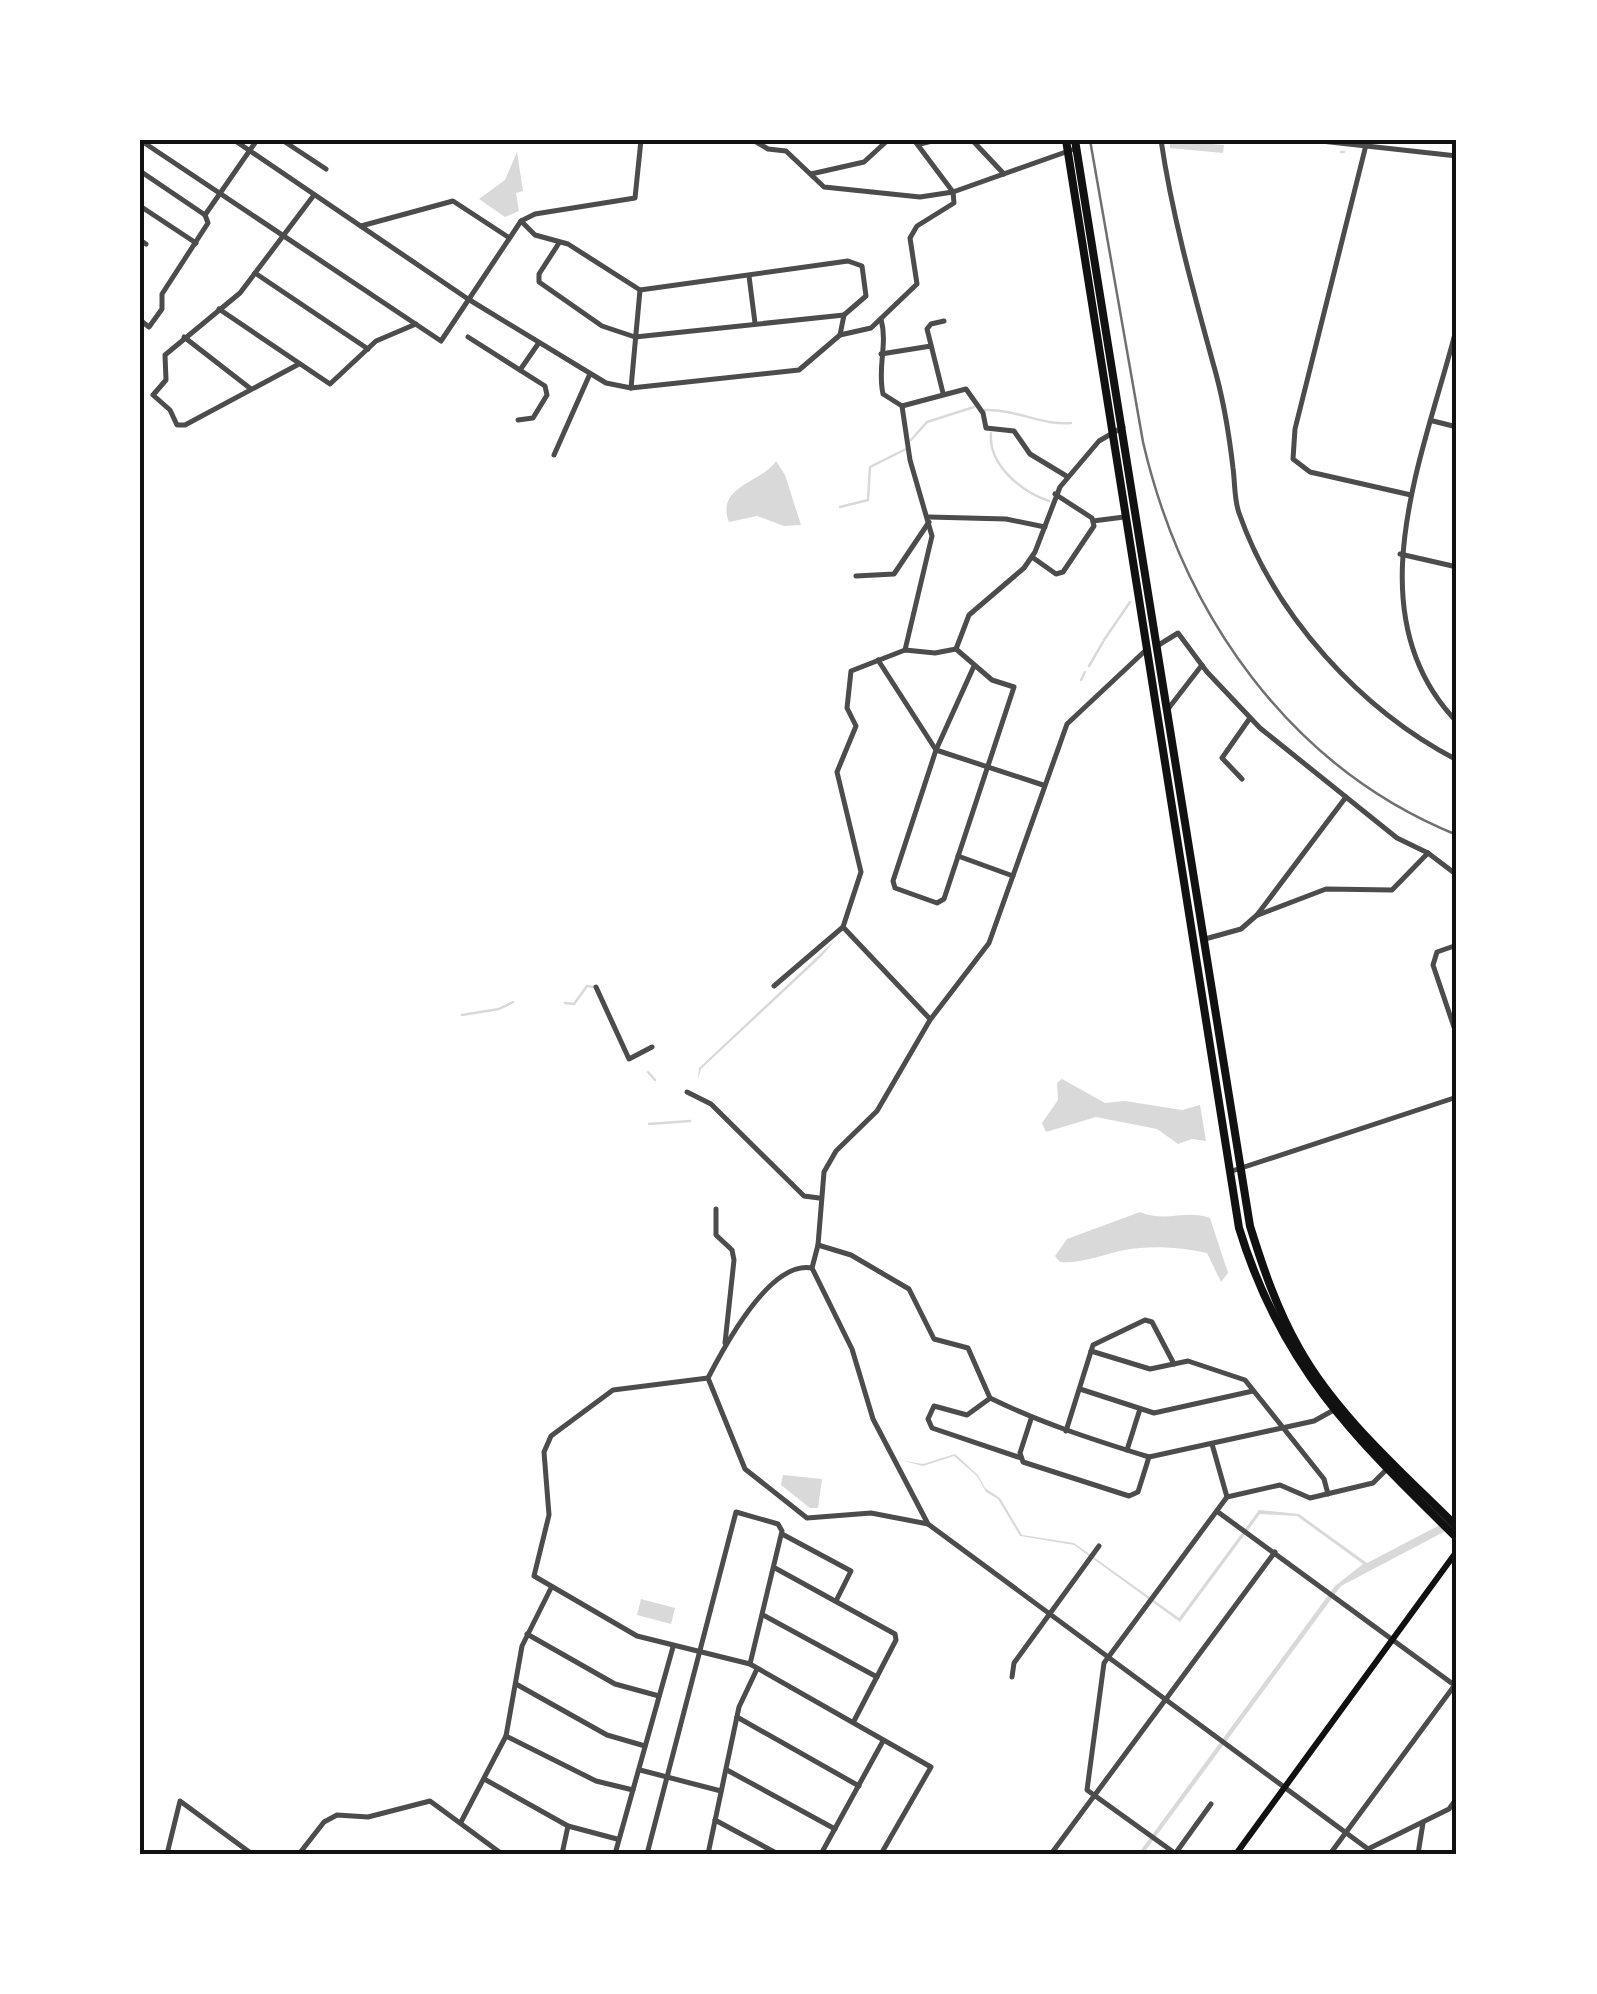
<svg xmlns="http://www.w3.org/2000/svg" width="1597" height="1994" font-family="Montserrat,sans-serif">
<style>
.water{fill:#d9d9d9}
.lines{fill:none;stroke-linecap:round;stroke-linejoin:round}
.stream{stroke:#d9d9d9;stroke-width:2.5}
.minor{stroke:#4c4c4c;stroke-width:5}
.tertiary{stroke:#4c4c4c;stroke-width:5}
.secondary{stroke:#111;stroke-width:6}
.trunk{stroke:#111;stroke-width:8}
.rail{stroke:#707070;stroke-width:2.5}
.neatline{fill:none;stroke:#111;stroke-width:4}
</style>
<rect width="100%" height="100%" fill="#fff"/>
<g class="water">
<polygon points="1170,141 1224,145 1223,153 1170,148"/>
<polygon points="517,152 523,191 516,193 519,211 505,217 479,199 505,180"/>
<path d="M776 461 785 475 801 525 784 526 757 516 729 522C715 486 762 483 776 461Z"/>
<polygon points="836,939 822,956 701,1069 698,1079 699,1068"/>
<polygon points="1062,1079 1105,1103 1125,1101 1182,1110 1200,1105 1206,1141 1192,1139 1178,1144 1157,1129 1096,1117 1046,1132 1042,1123 1058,1100 1057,1083"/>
<path d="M1140 1212C1165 1223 1187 1209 1210 1218L1228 1273 1221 1282 1207 1253C1183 1247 1149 1245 1125 1250 1103 1254 1083 1264 1060 1262L1055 1256 1067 1239Z"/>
<polygon points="955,1454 978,1475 985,1488 1000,1498 1022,1535 1074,1543 1179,1618 1259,1510 1299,1514 1367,1563 1457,1516 1457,1525 1341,1586 1143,1854 1138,1854 1335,1586 1363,1564 1297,1516 1260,1514 1180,1622 1074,1545 1020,1536 998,1499 986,1492 977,1476 954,1456 923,1466 900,1460 923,1464"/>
<polygon points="783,1475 822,1479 818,1508 810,1508 781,1485"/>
<polygon points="641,1599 675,1608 671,1624 637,1615"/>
</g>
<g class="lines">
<g class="stream">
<polyline points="1341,152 1344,152"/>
<path d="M985 410C1016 409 1043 426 1071 423"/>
<path d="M991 433C988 465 1022 492 1049 501"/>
<polyline points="911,440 927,422 974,407"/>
<polyline points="840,507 868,500 870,467 906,449"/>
<polyline points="1104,640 1130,602"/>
<polyline points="1089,666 1103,642"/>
<polyline points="1081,680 1085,672"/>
<polyline points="565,1003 574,1004 587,986 594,987"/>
<polyline points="462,1015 499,1009 513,1002"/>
<polyline points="648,1072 655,1080"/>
<polyline points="649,1124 690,1121"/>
</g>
<g class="minor">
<polyline points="140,140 441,341 521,221 535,214 635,198 641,140"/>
<polyline points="234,140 468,299 606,383 631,388 799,370 840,335 844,315 866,296 862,266 848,261 640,290 568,244 535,235 521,221"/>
<polyline points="282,140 326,169"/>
<polyline points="753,140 768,149 786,151 824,187 920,197 953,192 1077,148"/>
<polyline points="972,140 1004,174"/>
<path d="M1161 140C1172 215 1193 290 1213 363 1223 397 1229 433 1233 468 1235 482 1234 499 1239 513 1275 616 1361 710 1457 760"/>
<polyline points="1312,140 1457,156"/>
<polyline points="920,144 936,140"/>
<polyline points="1366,145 1295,429 1293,459 1310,472 1411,495"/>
<polyline points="140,171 205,215"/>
<polyline points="811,174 864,162 888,140"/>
<polyline points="140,206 196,243"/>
<polyline points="361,226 453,201 508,237"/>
<polyline points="140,240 146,244"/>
<polyline points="559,243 539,274 539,282 602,326 635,337 844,315"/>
<polyline points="255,273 368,349"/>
<polyline points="749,276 755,323"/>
<polyline points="219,309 330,384 376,341 416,324"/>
<path d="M881 319C888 345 877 367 883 394L902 406 910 460 932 536 905 650"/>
<polyline points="140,320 149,327 162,309 162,294 208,223 205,215 257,140"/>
<polyline points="840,335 871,328 917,284 910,238 917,226 954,203 953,192 914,140"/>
<polyline points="184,337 251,389"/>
<polyline points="468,337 545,386 547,395 533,418 518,420"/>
<polyline points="881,354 931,346"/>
<polyline points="299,364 185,425 177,425 170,410 153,395 166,380 165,355 240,293 314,195"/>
<polyline points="520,370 538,344"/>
<polyline points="631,388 640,290"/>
<polyline points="943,393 927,329 931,324 944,321"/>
<polyline points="902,406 966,389 983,413 986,428 1014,431 1030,454 1068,477"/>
<polyline points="1433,421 1457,427"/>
<polyline points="554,455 589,376"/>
<polyline points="929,517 1006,519 1045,527"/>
<polyline points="1093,521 1124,517"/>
<polyline points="1400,554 1457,567"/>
<polyline points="1032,557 1056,574 1063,572 1094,526 1092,518 1055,494"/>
<polyline points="856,576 894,574 929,522"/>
<polyline points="1157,646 1178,633 1207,672 1260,728 1397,838 1428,853 1457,875"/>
<polyline points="956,649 992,680 1014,687 944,899 937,903 895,888 893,881 936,750 974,666"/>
<polyline points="956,649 969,615 1024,568 1035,552 1060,487 1099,441 1123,427"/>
<polyline points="1147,649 1067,724 989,943 930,1020 877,1111 836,1151 824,1172 818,1245 812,1268 852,1349 873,1419 928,1524 1368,1849 1449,1809 1457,1798"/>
<polyline points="878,660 936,750 1043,785"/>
<polyline points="1168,709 1202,665"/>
<polyline points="1242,779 1222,758 1250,718"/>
<polyline points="958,856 1013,876"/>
<polyline points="1258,915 1326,889 1392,890 1428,853"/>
<polyline points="843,927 930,1019"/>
<polyline points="1205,939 1241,929 1257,915 1346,797"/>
<polyline points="1457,945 1437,952 1433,965 1457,1036"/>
<polyline points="774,986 843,927 861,872 837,772 856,726 847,708 851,671 905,650 935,653 956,649"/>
<polyline points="596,987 629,1059 652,1047"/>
<polyline points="687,1092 711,1104 804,1196 819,1198"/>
<polyline points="716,1209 716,1235 732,1250 734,1260 725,1343"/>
<path d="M818 1245 851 1255 909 1289 934 1339 968 1348 990 1398C1041 1423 1094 1440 1149 1457L1314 1421 1332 1411"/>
<path d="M812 1268C770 1260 724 1347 708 1378L745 1469 807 1518 871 1513 928 1524"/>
<polyline points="1091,1351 1150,1369 1188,1361 1245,1380 1324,1479 1328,1494"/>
<polyline points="708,1378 613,1390 551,1436 544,1452 549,1515 534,1576 637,1636 750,1664 931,1767 881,1854"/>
<polyline points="1080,1389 1154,1413 1253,1391"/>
<polyline points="989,1399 967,1415 934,1406 928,1419 932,1428 1021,1458"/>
<polyline points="1031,1419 1020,1453 1023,1462 1129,1496 1138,1492 1149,1457"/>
<polyline points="1066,1431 1093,1345 1145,1320 1152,1322 1174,1364"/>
<polyline points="1212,1444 1227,1497"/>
<polyline points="1127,1450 1140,1409"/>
<polyline points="1218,1512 1457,1687"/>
<polyline points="782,1534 851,1571 836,1601"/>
<polyline points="775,1568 895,1634 896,1640 854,1721"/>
<polyline points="763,1615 877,1677"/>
<polyline points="527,1634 615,1684 659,1696"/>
<polyline points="1012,1677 1014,1663 1099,1546"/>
<polyline points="516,1684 607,1735 645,1746"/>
<polyline points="737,1717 859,1786"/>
<polyline points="506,1736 596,1781 633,1790"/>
<polyline points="640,1770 721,1791"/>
<polyline points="727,1770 835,1829"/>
<polyline points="486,1780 568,1826 617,1839"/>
<polyline points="715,1820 778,1854"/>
<polyline points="461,1822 506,1736 522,1646 551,1588"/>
<polyline points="167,1854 180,1801 252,1854"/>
<polyline points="299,1854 324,1822 337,1815 368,1817 430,1801 502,1854"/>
<polyline points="562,1854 568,1826"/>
<polyline points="615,1854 673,1647"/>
<polyline points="647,1854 736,1512 778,1524 782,1531 750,1664"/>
<polyline points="708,1854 739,1707 757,1669"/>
<polyline points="821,1854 883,1741"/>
<polyline points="1051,1854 1275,1552"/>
<polyline points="1175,1854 1211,1804"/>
<polyline points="1176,1854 1087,1790 1104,1663 1227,1497 1280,1485 1310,1498 1373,1483 1388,1468"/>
<polyline points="1330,1854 1457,1682"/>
<polyline points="1418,1854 1423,1823"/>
</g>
<g class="tertiary">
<path d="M1457 326C1426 450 1351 613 1457 722"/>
<polyline points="1229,1172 1457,1097"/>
</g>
<polyline class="secondary" points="1236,1854 1457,1551"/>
<g class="trunk">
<path d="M1066 140 1239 1228C1282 1368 1355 1438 1457 1538"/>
<path d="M1075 140 1250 1226C1263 1268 1277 1309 1299 1348 1337 1416 1402 1472 1457 1527"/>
</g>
<path class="rail" d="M1090 140 1143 442C1183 614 1289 767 1457 835"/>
</g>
<rect width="1597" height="1994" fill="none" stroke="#ffffff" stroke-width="285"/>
<rect x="142" y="142" width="1312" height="1710" class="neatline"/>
</svg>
